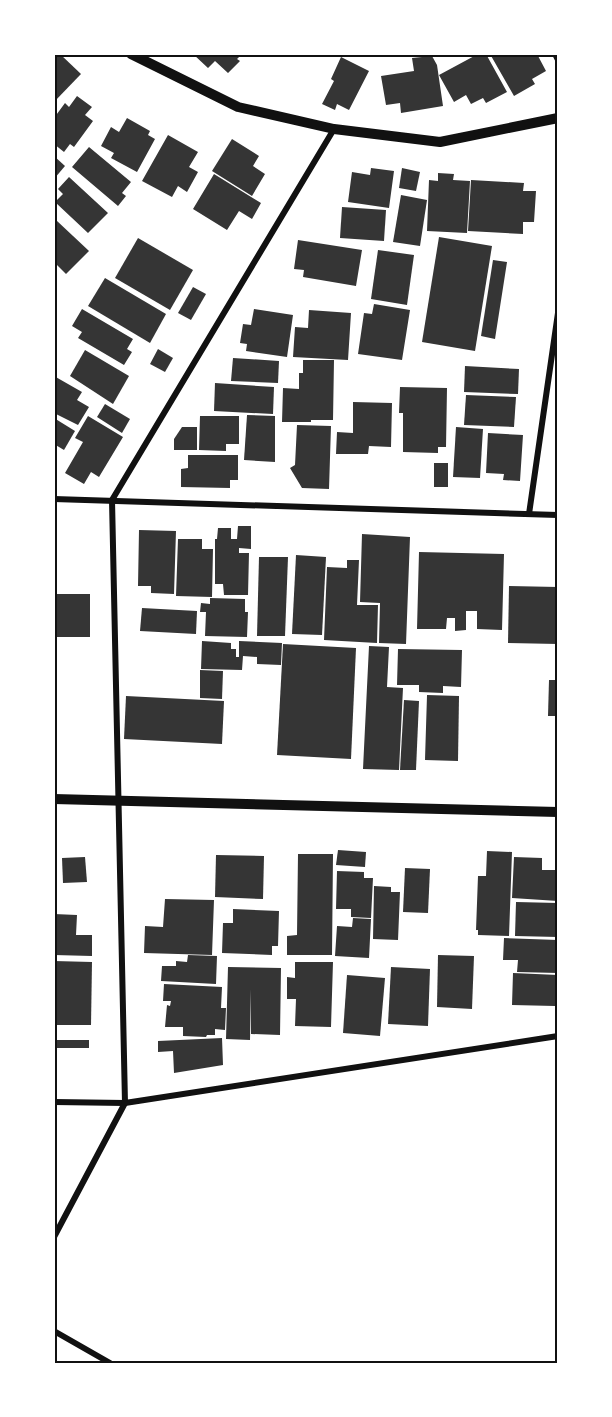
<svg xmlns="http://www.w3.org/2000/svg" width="612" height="1417" font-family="'Archivo Narrow',sans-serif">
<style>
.building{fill:#353535}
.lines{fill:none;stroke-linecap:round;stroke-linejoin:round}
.minor{stroke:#111;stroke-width:6}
.tertiary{stroke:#111;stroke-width:10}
.neatline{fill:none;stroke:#111;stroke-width:2}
</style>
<rect width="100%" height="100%" fill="#fff"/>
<g class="building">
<polygon points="54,54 60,54 81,74 54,102"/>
<polygon points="193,54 242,54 237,59 240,61 228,73 215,61 208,68"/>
<polygon points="478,54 486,54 507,92 486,103 483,98 471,104 466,95 454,102 439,75"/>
<polygon points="490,54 537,54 546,71 532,79 535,84 514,96"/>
<polygon points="432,56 437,65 443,106 401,113 400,103 386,105 381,76 414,71 412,58"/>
<polygon points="341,57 369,71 349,110 337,104 335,110 322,104 334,81 331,79"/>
<polygon points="77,96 92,107 85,115 93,121 74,147 70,144 64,152 54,144 54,118 65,103 69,107"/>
<polygon points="127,118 150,131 148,135 155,139 137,172 111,158 114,153 101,146 111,127 119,132"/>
<polygon points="168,135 198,152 189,167 198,172 187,192 178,186 172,197 142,181"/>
<polygon points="232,139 259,156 253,166 265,174 252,196 212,171"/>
<polygon points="89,147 131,182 122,193 126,196 118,206 72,167"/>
<polygon points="54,156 65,166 54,179"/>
<polygon points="371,168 394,171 389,208 348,202 352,172 370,175"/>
<polygon points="402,168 420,172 416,191 399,188"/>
<polygon points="438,173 454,174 453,180 470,181 467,233 427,231 429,180 438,181"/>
<polygon points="214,174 261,203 252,219 239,211 227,230 193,209"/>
<polygon points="69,177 108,213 88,233 55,202 63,194 58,189"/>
<polygon points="471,180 524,183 523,191 536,191 534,222 523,222 523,234 468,231"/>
<polygon points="401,195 427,200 420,246 393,242"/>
<polygon points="342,207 386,210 384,241 340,238"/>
<polygon points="56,220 89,251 66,274 54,262 54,223"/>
<polygon points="439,237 492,246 475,351 422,342"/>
<polygon points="138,238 193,270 170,310 115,278"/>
<polygon points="298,240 362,250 356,286 303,277 304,270 294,269"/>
<polygon points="378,250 414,255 407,305 371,299"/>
<polygon points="493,260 507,262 495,339 481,336"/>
<polygon points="105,278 166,314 150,343 88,306"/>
<polygon points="193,287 206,294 191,320 178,313"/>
<polygon points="374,304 410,310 402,360 358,354 364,313 372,314"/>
<polygon points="82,309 133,339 127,349 132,352 124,365 78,338 82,332 72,326"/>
<polygon points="254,309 293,315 287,357 246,351 247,344 240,343 243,324 251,325"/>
<polygon points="309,310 351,313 348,360 293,357 295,327 308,328"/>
<polygon points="158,349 173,358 165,372 150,364"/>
<polygon points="85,350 129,376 113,404 70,376"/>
<polygon points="233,358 279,361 278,383 231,381"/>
<polygon points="303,360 334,360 333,420 311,420 311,422 282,422 283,388 299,389 299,373 303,373"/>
<polygon points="465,366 519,369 518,394 464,392"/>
<polygon points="54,376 82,392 77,400 89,407 78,425 54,413"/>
<polygon points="215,383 274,387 273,414 214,411"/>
<polygon points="400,387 447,388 446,447 438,447 438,453 403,452 403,413 399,413"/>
<polygon points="466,395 516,397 514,427 464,425"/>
<polygon points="353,402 392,403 391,447 369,446 368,454 336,454 337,432 353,433"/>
<polygon points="105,404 130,419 122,433 97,417"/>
<polygon points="247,415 275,416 275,462 244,460"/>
<polygon points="88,416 123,437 99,477 91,472 84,484 65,473 83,442 75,438"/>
<polygon points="200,416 239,416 239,444 226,444 226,451 199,450"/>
<polygon points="54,418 75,431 64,450 54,444"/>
<polygon points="297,425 331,426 329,489 302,488 290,468 295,465"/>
<polygon points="182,427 197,427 197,450 174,450 174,439"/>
<polygon points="456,427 483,429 480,478 453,477"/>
<polygon points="488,433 523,435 520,481 503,480 504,474 486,473"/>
<polygon points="188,455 238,455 238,480 230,480 230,488 181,487 181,469 188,468"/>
<rect x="434" y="463" width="14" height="24"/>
<polygon points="238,526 251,526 251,549 239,548 239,553 249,553 248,595 224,595 223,584 215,584 215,539 217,539 218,528 231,528 231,539 237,539"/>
<polygon points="139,530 176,531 174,594 151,593 151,586 138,586"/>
<polygon points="362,534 410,537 406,644 379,643 380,603 360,602"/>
<polygon points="178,539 202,539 202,549 213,549 212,597 176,596"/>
<polygon points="419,552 504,554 502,630 477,629 477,611 466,611 466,630 455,631 455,618 447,618 446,629 417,629"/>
<polygon points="296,555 326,557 322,635 292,634"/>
<polygon points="259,557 288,557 285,636 257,636"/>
<polygon points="347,560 359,560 357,605 378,605 377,643 324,640 327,567 347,568"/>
<polygon points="509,586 558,587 558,644 508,643"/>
<rect x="54" y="594" width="36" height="43"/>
<polygon points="210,598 245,599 245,612 248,612 247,637 205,636 206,612 200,612 201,603 210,604"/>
<polygon points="142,608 197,611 196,634 140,631"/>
<polygon points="202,641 231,643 231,649 236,649 236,657 239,657 239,641 282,643 281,665 257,664 257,657 243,656 242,670 201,669"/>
<polygon points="283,644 356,648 351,759 277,755"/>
<polygon points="369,646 389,647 387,687 403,688 399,770 363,769"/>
<polygon points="398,649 462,650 461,687 443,686 443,693 419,692 419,685 397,685"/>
<polygon points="200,670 223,671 222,699 200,698"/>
<polygon points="549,680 558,680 558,716 548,716"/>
<polygon points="427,695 459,696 458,761 425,760"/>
<polygon points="126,696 224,701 222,744 124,739"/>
<polygon points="404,700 419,701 416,770 400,770"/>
<polygon points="338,850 366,852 365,867 336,865"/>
<polygon points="487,851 512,852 509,936 478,935 478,930 476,930 478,876 486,876"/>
<polygon points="298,854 333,854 332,955 287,955 287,936 297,935"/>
<polygon points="216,855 264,856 263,899 215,897"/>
<polygon points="85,857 87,882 63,883 62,858"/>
<polygon points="514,857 542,858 542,870 558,870 558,901 512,898"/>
<polygon points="405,868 430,869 428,913 403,912"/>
<polygon points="337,871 364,872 364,878 373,878 371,918 351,917 351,909 336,909"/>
<polygon points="374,886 391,887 391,892 400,892 398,940 373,939"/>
<polygon points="165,899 214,900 212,955 144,953 145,926 163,927"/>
<polygon points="516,902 558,903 558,937 515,936"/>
<polygon points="233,909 279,911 278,946 272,946 272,955 222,953 223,923 233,923"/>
<polygon points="54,914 77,915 76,935 92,935 92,956 54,955"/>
<polygon points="353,918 371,919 369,958 335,956 337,926 352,927"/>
<polygon points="504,938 558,940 558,973 517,972 518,960 503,960"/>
<polygon points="188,955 217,956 216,984 161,981 162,966 176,966 176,961 187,962"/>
<polygon points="438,955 474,956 472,1009 437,1007"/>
<polygon points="54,961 92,962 91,1025 54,1025"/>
<polygon points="295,962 333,962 331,1027 295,1026 296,999 287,999 287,977 295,978"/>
<polygon points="228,967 281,968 280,1035 251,1034 251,989 250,1040 226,1039"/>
<polygon points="391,967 430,969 428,1026 388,1024"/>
<polygon points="513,973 558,975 558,1001 555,1001 555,1006 512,1005"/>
<polygon points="347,975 385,978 380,1036 343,1033"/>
<polygon points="164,984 222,987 221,1008 226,1008 225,1030 215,1029 215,1035 207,1035 206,1037 183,1036 183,1027 165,1027 167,1005 170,1006 171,1001 163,1001"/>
<polygon points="222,1038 223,1065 174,1073 173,1051 158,1052 158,1041"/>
<rect x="54" y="1040" width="35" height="8"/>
</g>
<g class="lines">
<g class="minor">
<polyline points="555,54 558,60"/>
<polyline points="54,499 558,515"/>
<polyline points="529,514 558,313"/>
<polyline points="54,1102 125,1103 558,1036"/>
<polyline points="54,1237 125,1103 112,500 334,129"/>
<polyline points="54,1331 110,1363"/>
</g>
<g class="tertiary">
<polyline points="131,54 238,107 334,129 440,142 558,118"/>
<polyline points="54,799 558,812"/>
</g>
</g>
<rect width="612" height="1417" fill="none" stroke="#ffffff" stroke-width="111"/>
<rect x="56" y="56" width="500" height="1306" class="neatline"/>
</svg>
